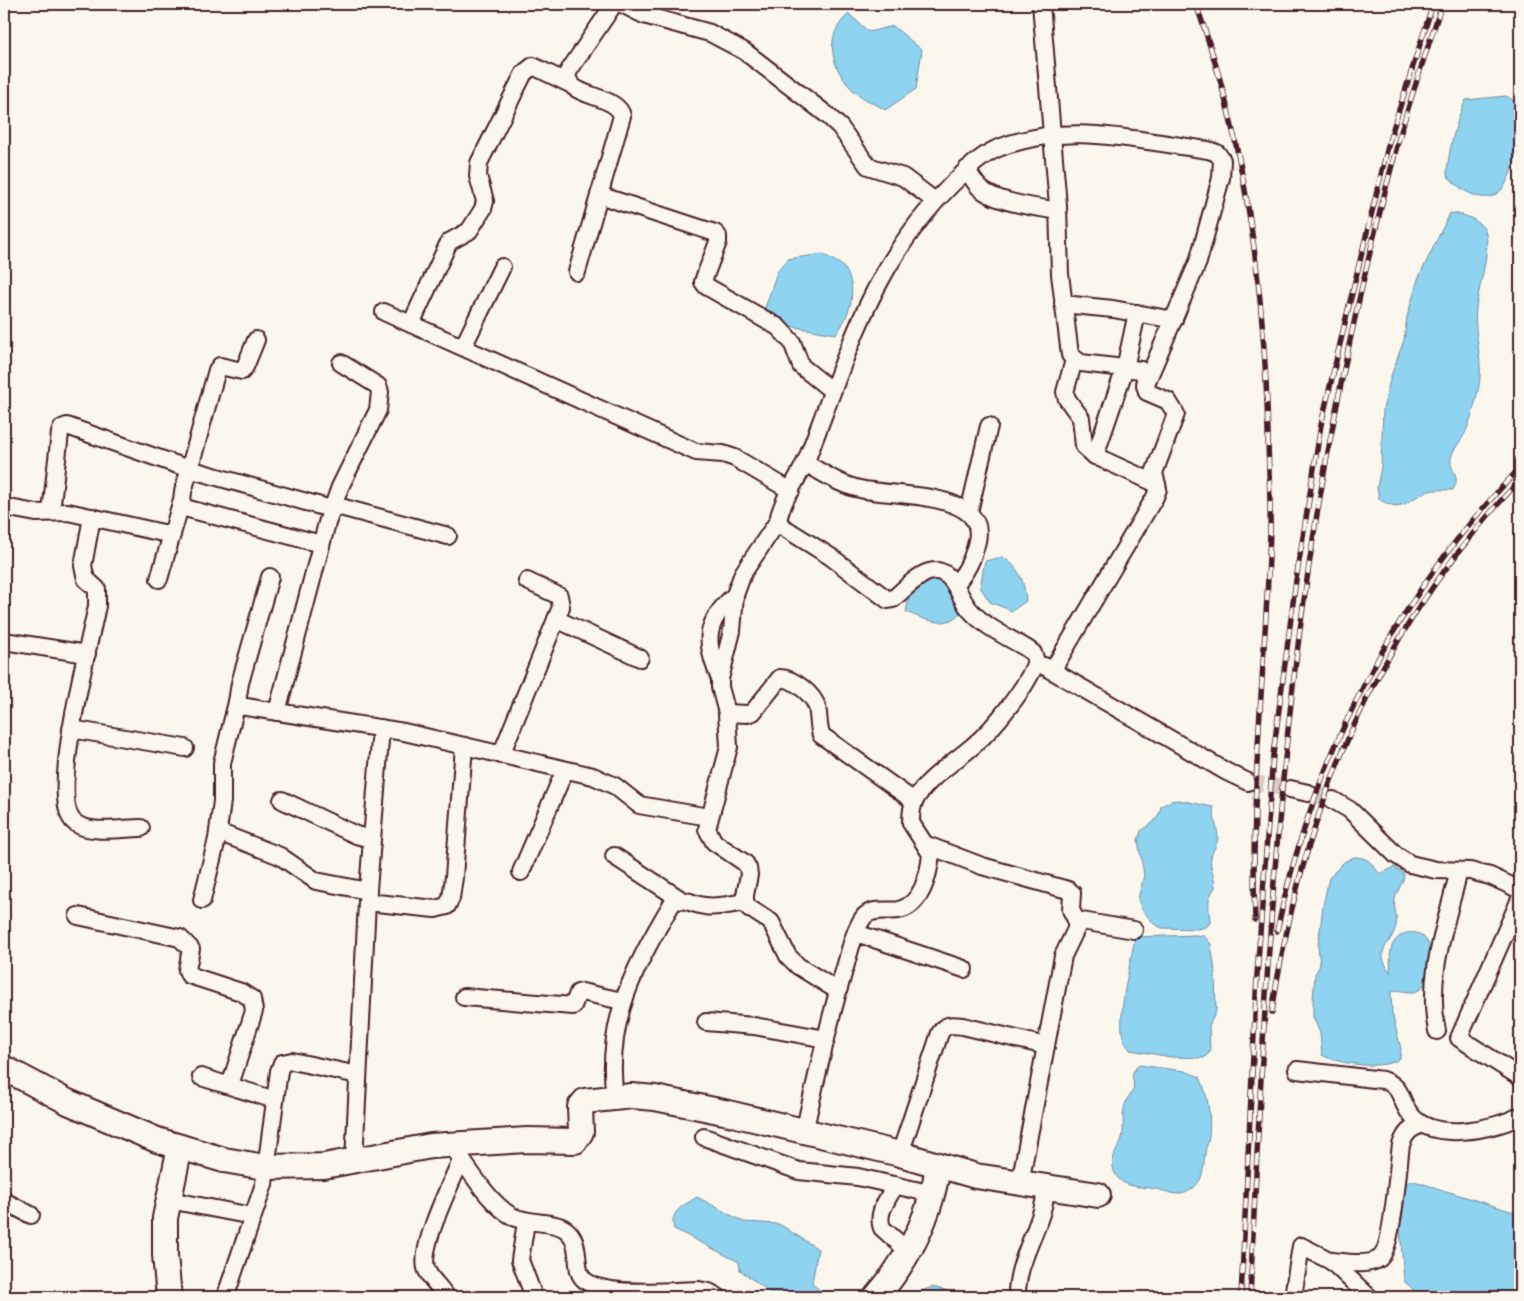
<svg xmlns="http://www.w3.org/2000/svg" width="1524" height="1301" font-family="Itim,sans-serif">
<style>
.water{fill:#8ed3f0;stroke:#738ba1}
.lines{fill:none;stroke-linecap:round;stroke-linejoin:round}
.street-tunnel{stroke:#d8ccc5;stroke-width:16;stroke-dasharray:16 8;stroke-linecap:butt}
.street-casing{stroke:#4a1f2b;stroke-width:20}
.secondary-casing{stroke:#4a1f2b;stroke-width:28}
.street{stroke:#fbf7ec;stroke-width:16}
.secondary{stroke:#fbf7ec;stroke-width:24}
.rail-casing{stroke:#4a1f2b;stroke-width:5.5}
.rail{stroke:#fbf7ec;stroke-width:4;stroke-dasharray:11;stroke-linecap:butt}
</style>
<rect width="100%" height="100%" fill="#fbf7ec"/>
<filter id="ink" filterUnits="userSpaceOnUse"><feTurbulence type="fractalNoise" baseFrequency=".02" numOctaves="2"/><feDisplacementMap in="SourceGraphic" scale="10" xChannelSelector="R" yChannelSelector="G"/><feConvolveMatrix kernelMatrix="1 2 1 2 8 2 1 2 1" color-interpolation-filters="sRGB"/></filter>
<g filter="url(#ink)">
<g class="water">
<path d="M849 14 869 32 893 26 922 50 916 89 885 110C876 104 863 99 855 92 831 70 822 36 849 14Z"/>
<path d="M1506 96C1511 99 1518 102 1520 109 1522 113 1520 120 1520 124 1520 142 1514 173 1503 188 1487 209 1459 190 1447 175 1447 157 1457 116 1466 100Z"/>
<path d="M1450 213C1461 213 1478 219 1484 229 1493 243 1478 290 1476 308 1473 340 1486 361 1477 395 1474 407 1470 424 1464 435 1460 443 1453 449 1451 458 1449 472 1462 474 1453 490 1445 490 1436 489 1429 491 1408 498 1403 515 1379 499L1377 487 1381 467 1383 409 1391 376 1404 340 1407 317 1418 279Z"/>
<path d="M822 254C829 258 841 263 845 269 859 290 849 317 836 334L777 324 763 314 777 272 788 259Z"/>
<path d="M1002 557C1020 567 1024 581 1026 601L1012 611 990 602 980 587 985 561Z"/>
<path d="M930 580H948L954 584 960 613C945 630 924 619 906 612L910 591Z"/>
<path d="M1179 800 1213 807C1213 818 1218 828 1218 838 1217 846 1212 851 1211 857 1209 866 1215 878 1215 888 1205 899 1210 909 1210 923L1206 927 1198 929 1162 928 1154 924 1141 908 1138 899 1144 875 1138 840 1141 831C1151 824 1159 820 1161 806L1171 801Z"/>
<path d="M1354 857C1370 857 1371 864 1380 874L1394 867 1404 874C1404 883 1397 890 1395 899 1393 908 1398 918 1396 926 1391 947 1373 948 1390 972 1391 964 1389 954 1392 946 1399 930 1420 927 1428 943 1433 954 1430 984 1419 990 1412 994 1404 991 1396 990L1391 993 1392 1013 1401 1049 1400 1058C1385 1071 1338 1064 1322 1055L1320 1033 1313 1017V1000L1315 974 1320 965 1318 946 1323 906 1329 878 1344 862Z"/>
<path d="M1195 935 1204 936 1211 944 1215 971 1216 1011 1209 1026 1210 1052 1204 1058 1171 1057 1130 1050C1128 1047 1125 1043 1124 1040 1116 1017 1131 962 1135 937Z"/>
<path d="M1138 1065 1185 1071 1200 1077C1208 1096 1211 1115 1209 1136 1209 1142 1205 1148 1205 1154 1203 1169 1204 1182 1189 1191 1178 1198 1167 1191 1156 1189 1140 1186 1117 1189 1113 1167 1111 1156 1119 1148 1122 1138 1125 1127 1121 1116 1125 1105 1129 1089 1137 1097 1132 1074Z"/>
<polygon points="1411,1180 1520,1214 1520,1297 1416,1297 1417,1293 1404,1281 1397,1189"/>
<path d="M697 1197 744 1222 779 1224 818 1249 812 1283 827 1297H776L740 1270 739 1262 674 1229C669 1211 683 1206 697 1197Z"/>
<polygon points="932,1287 949,1291 952,1297 912,1297 916,1293"/>
</g>
<g class="lines">
<g class="street-tunnel">
<polyline points="1248,782 1290,789"/>
<polyline points="1308,793 1333,800"/>
</g>
<g class="street-casing">
<g id="street">
<polyline points="622,4 644,15 710,33 744,51 826,114 840,127 868,166 903,177 935,201"/>
<polyline points="1041,4 1058,206 1060,274 1070,355 1081,363 1141,370 1144,374 1147,392 1168,401 1176,414 1154,473 1158,489 1155,497 1052,671"/>
<path d="M967 169C971 176 975 184 981 189 997 203 1037 207 1058 211"/>
<polyline points="599,195 715,233 718,236 718,242 705,276 703,282 706,286 778,327 792,342 801,366 831,390"/>
<path d="M577 272 622 116C617 93 562 98 568 72L614 4"/>
<polyline points="1063,304 1113,309 1174,320"/>
<polyline points="384,312 696,452 723,454 735,458 791,491"/>
<polyline points="411,324 449,242 469,231 483,209 485,201 478,176 479,163 524,73 533,66 568,83"/>
<polyline points="256,340 245,367 242,371 220,366 217,370 183,492 181,507 321,544"/>
<polyline points="463,347 502,267"/>
<polyline points="1074,360 1065,392 1067,399 1081,418 1084,446 1095,456 1157,484"/>
<polyline points="1095,456 1125,368 1137,313"/>
<path d="M805 463C823 473 840 485 860 489 891 497 988 490 977 541 973 559 967 571 955 585"/>
<polyline points="333,505 448,536"/>
<polyline points="4,507 36,513 68,512 172,535"/>
<polyline points="51,512 60,433 62,428 67,426 189,469 331,509"/>
<polyline points="969,512 989,426"/>
<path d="M92 517 83 566 86 579 97 589V606C90 641 48 799 74 822 89 835 123 828 141 828"/>
<polyline points="778,521 743,573 735,595 732,631 720,679 720,687 727,713 729,747 707,829 714,842 745,863 748,868 749,875 745,895 745,902 749,908 771,922 788,956 798,966 838,991"/>
<polyline points="270,577 240,683 237,702 240,706 404,732 593,776 615,786 639,805 709,817"/>
<polyline points="159,579 181,503"/>
<polyline points="556,619 640,658"/>
<polyline points="4,641 87,654"/>
<polyline points="1044,666 1227,772 1248,782"/>
<path d="M720 679C704 642 704 622 735 595"/>
<polyline points="277,712 327,523 340,487 378,410 380,392 378,386 341,363"/>
<path d="M727 713 747 714 753 712 780 678C793 678 813 694 817 707 819 716 818 725 821 735L914 801"/>
<polyline points="71,729 185,748"/>
<polyline points="501,755 561,607 559,596 527,581"/>
<polyline points="1290,789 1308,793"/>
<polyline points="282,800 356,835 371,839"/>
<polyline points="1333,800 1350,810 1396,855 1410,864 1436,870 1470,871 1490,876 1520,890"/>
<polyline points="218,832 280,856 316,881 368,891"/>
<polyline points="927,845 982,866 1068,890 1072,893 1071,910 1076,920 1134,930"/>
<polyline points="614,856 680,899"/>
<polyline points="521,872 565,770"/>
<polyline points="1520,899 1459,1038 1520,1077"/>
<polyline points="202,900 217,839 222,801 222,763 237,702"/>
<polyline points="367,902 435,909 447,906 451,898 454,877 464,746"/>
<polyline points="78,916 180,938 191,949 187,970 189,975 241,992 252,999 254,1011 230,1085"/>
<polyline points="856,933 964,969"/>
<polyline points="464,997 573,1006 578,993 582,992 622,1001"/>
<polyline points="706,1022 754,1026 826,1039"/>
<path d="M1437 1031C1426 976 1446 924 1459 871"/>
<path d="M1297 1070 1383 1080C1404 1087 1399 1101 1411 1115 1433 1142 1492 1130 1520 1116"/>
<polyline points="201,1077 275,1100"/>
<path d="M615 1097C604 1023 636 963 673 902 685 897 693 905 705 906 718 908 732 904 745 902"/>
<path d="M804 1132C817 1076 829 1019 846 964 850 950 854 931 863 918 870 907 888 912 899 910 922 905 929 874 931 854L911 823C911 816 911 807 915 800 928 777 955 762 974 745 993 729 1029 685 1036 661L1033 653 1026 648C1008 637 985 627 971 611 964 604 960 593 955 585 935 553 911 584 893 599L888 600 831 557 783 527 778 521C782 498 800 477 808 456 848 354 871 264 952 184 965 172 979 157 996 149 1067 120 1136 141 1208 150L1217 153 1222 160 1221 178 1198 262 1145 386"/>
<polyline points="704,1137 799,1171 858,1177 933,1194"/>
<path d="M452 1146C468 1167 490 1206 514 1217 528 1224 554 1221 565 1229 579 1239 576 1256 579 1271 586 1301 673 1290 699 1290L709 1292 718 1297"/>
<path d="M900 1154 940 1033C946 1023 953 1025 963 1026L1046 1046"/>
<polyline points="354,1161 367,902 381,728"/>
<polyline points="1020,1183 1063,956 1076,929 1076,920"/>
<path d="M895 1185C888 1199 876 1213 882 1228L909 1252"/>
<polyline points="169,1200 252,1216"/>
<polyline points="4,1201 31,1215"/>
<polyline points="526,1222 520,1260 534,1297"/>
<path d="M1331 1261C1344 1262 1369 1267 1380 1258 1393 1247 1398 1165 1401 1145 1405 1134 1409 1129 1420 1125"/>
<polyline points="227,1292 264,1184 279,1071 282,1063 292,1061 358,1075"/>
<path d="M446 1297C441 1287 429 1279 426 1268 420 1245 452 1181 462 1158"/>
<path d="M1017 1297C1016 1257 1045 1225 1046 1186"/>
<polyline points="1293,1297 1301,1246 1331,1261 1369,1297"/>
</g>
</g>
<g class="secondary-casing">
<g id="secondary">
<polyline points="4,1068 68,1102 157,1140 224,1160 265,1167 324,1166 431,1146 527,1140 575,1141 581,1132 580,1107 585,1101 632,1096 655,1098 724,1112 900,1154 976,1176 1098,1195"/>
<polyline points="169,1297 165,1255 165,1218 180,1147"/>
<path d="M876 1297C909 1259 931 1215 938 1166"/>
</g>
</g>
<use href="#street" class="street"/>
<use href="#secondary" class="secondary"/>
<g class="rail-casing">
<g id="rail">
<path d="M1196 4C1246 144 1264 284 1268 433 1268 465 1271 498 1270 530 1266 661 1250 790 1255 920"/>
<path d="M1277 931C1313 759 1396 594 1520 468"/>
<path d="M1272 1012C1303 807 1376 632 1520 480"/>
<polyline points="1241,1297 1257,975 1273,755 1296,580 1321,425 1347,314 1390,138 1433,4"/>
<path d="M1250 1297C1264 1006 1277 712 1333 425 1351 330 1373 235 1398 142 1411 96 1427 50 1442 4"/>
</g>
</g>
<use href="#rail" class="rail"/>
</g>
</g>
<rect width="1524" height="1301" fill="none" stroke="#fbf7ec" stroke-width="20"/>
<rect x="10" y="10" width="1504" height="1281" fill="none" stroke="#4a1f2b" stroke-width="2" filter="url(#ink)"/>
</svg>
